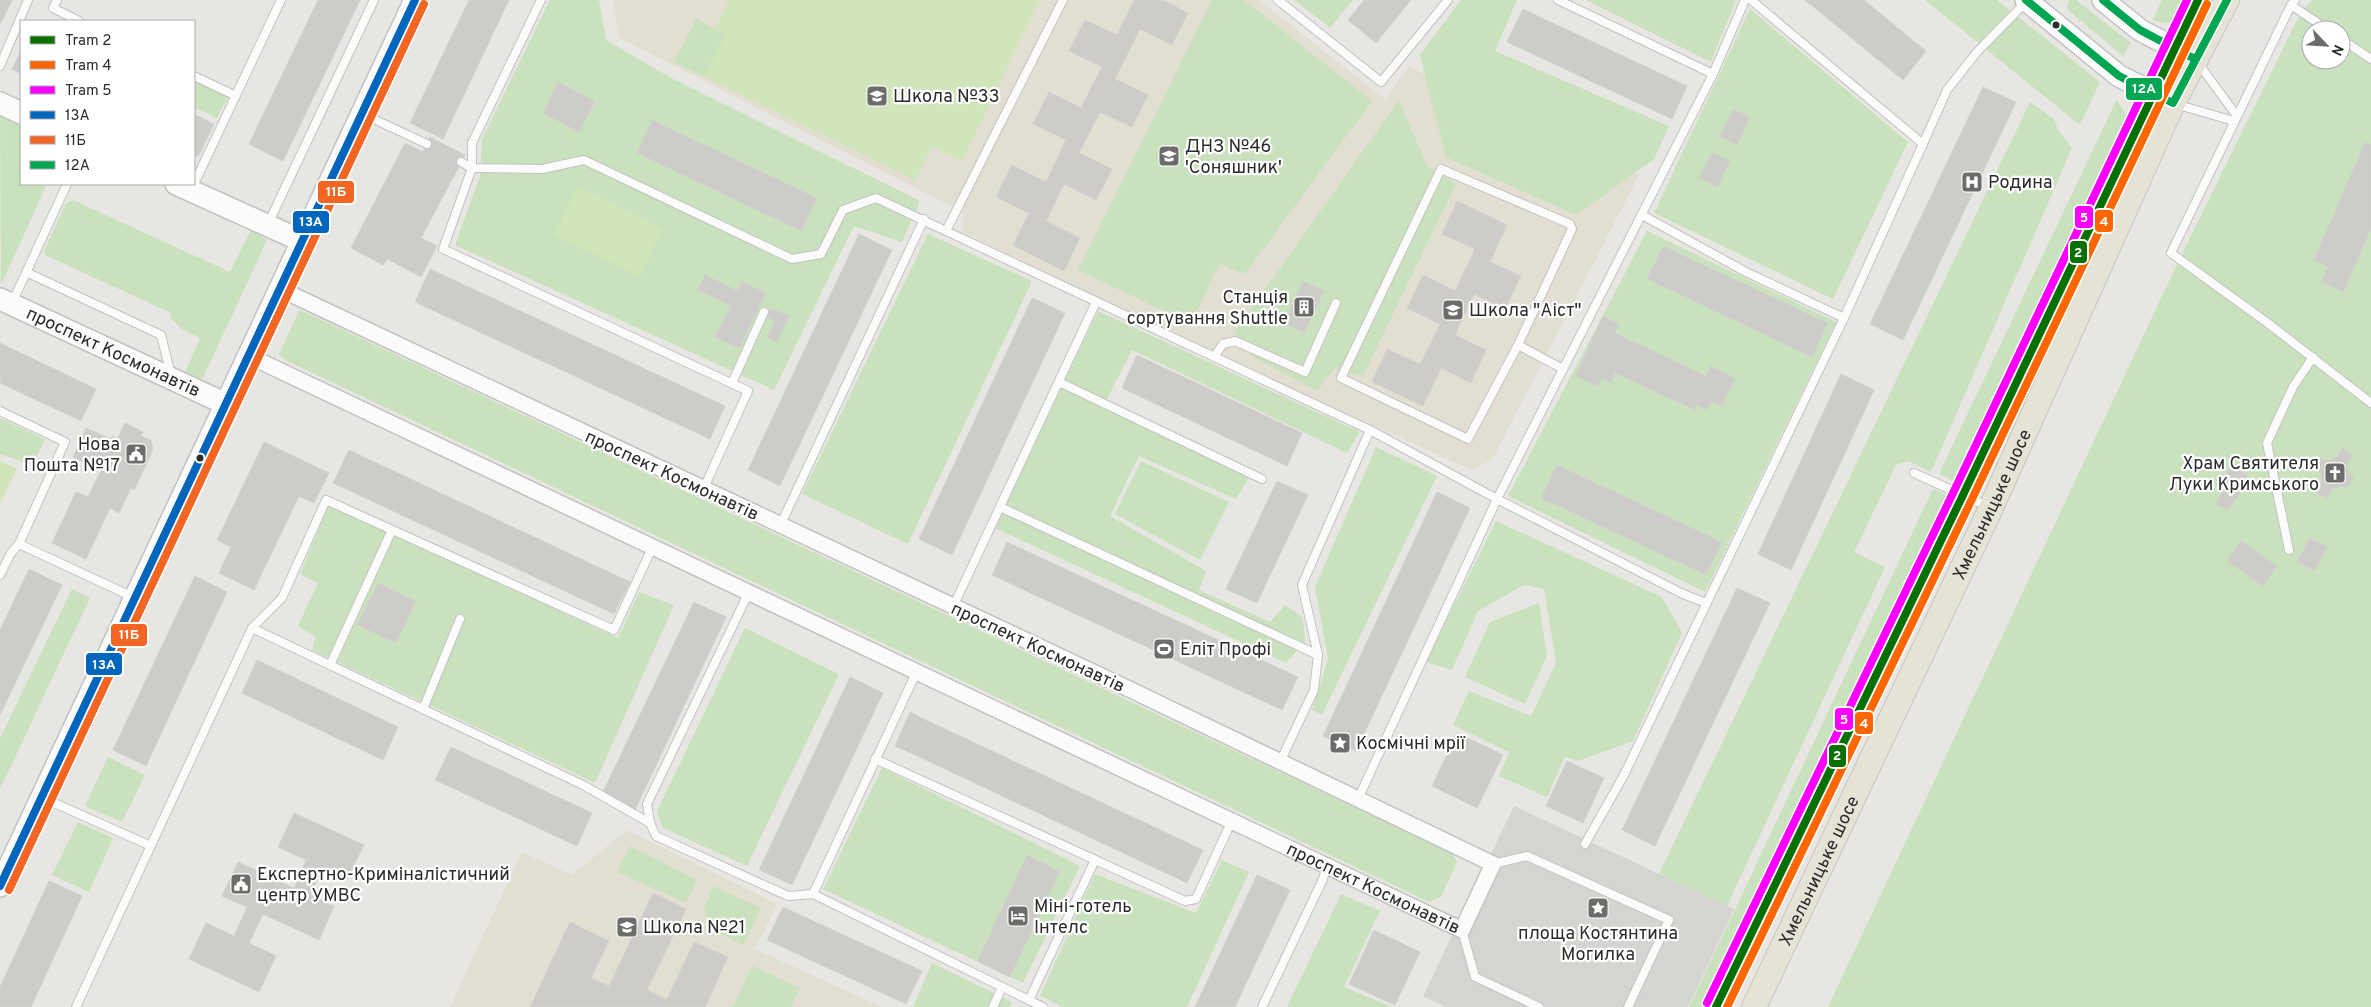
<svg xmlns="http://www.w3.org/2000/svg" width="2371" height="1007" font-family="Overpass,sans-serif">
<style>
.education{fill:#e2ded1}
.green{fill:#c9e2bd;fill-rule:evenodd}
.pitch{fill:#d1e5bb}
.plaza{fill:#d6d4d0}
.building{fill:#cdccc9;stroke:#d3d2ce}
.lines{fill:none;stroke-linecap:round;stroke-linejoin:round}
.lane-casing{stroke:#c2c2c1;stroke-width:10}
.street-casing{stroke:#c2c2c1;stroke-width:18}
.secondary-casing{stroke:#c2c2c1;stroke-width:24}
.primary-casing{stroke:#c5c4c2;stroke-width:26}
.lane{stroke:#fcfbfb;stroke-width:8}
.street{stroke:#fcfbfb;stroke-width:15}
.secondary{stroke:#fcfbfb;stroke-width:21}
.primary{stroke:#e5e3d5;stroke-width:24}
.bus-1-casing{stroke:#fff;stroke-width:11}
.bus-2-casing{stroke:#fff;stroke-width:11}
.bus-3-casing{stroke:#fff;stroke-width:11}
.bus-1{stroke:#0065bd;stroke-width:8}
.bus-2{stroke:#f26522;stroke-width:8}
.bus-3{stroke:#00a651;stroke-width:8}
.tram-1-casing{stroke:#fff;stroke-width:11}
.tram-2-casing{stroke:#fff;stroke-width:11}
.tram-3-casing{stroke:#fff;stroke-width:11}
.tram-1{stroke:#077000;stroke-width:8}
.tram-2{stroke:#f60;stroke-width:8}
.tram-3{stroke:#fb00ff;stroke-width:8}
.bus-dot{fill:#2b2b2b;stroke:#fff;stroke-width:2}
.labels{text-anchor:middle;stroke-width:4.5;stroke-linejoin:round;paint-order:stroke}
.poi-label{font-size:18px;fill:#2b2b2b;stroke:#fff;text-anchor:start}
.street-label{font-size:18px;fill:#2b2b2b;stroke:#fff}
.line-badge{stroke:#fff;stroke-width:2}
.badge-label{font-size:14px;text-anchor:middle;font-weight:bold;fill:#fff}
</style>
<rect width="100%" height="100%" fill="#e8e6e2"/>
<g class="education">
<polygon points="613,0 1259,0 1385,99 1409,67 1639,175 1492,460 1471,470 1209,350 962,232 963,212 619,38"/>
<polygon points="627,830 777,904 755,949 882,1007 450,1007 522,852 572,875"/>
</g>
<g class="green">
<polygon points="550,0 599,0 606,40 673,79 920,201 902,242 854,226 774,390 455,245 480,176 482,139"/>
<polygon points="1212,0 1244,0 1372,101 1245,274 1219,264 1191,324 1078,270"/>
<polygon points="1294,0 1353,0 1330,28"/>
<polygon points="1461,0 1517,0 1495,51 1669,126 1654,159 1576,215 1446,157 1420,55"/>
<polygon points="1586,0 1736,0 1711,62"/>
<polygon points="1925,0 1997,0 2100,82 2080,125"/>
<polygon points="2069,0 2076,0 2131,43 2123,56 2068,10 2067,6"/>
<path d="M2162 0H2204L2196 18C2181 24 2168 25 2153 20Z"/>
<path d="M2312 0H2371V1007H1828L2177 264 2301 12ZM2311 30H2341V60H2311Z"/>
<polygon points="1750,9 1908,142 1833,299 1654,213"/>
<polygon points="696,19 726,35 705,77 674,62"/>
<polygon points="194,81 228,97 217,118 194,107"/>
<polygon points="2117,99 2128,120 2134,150 1978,478 1964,486 1939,474"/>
<polygon points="1399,100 1427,166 1456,184 1363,376 1334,369 1317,391 1251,356 1234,333"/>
<polygon points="2030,102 2054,119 2058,130 2072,148 1931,472 1908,461 1896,465 1854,552 1885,567 1727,906 1659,874"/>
<polygon points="0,115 21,125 21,184 47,184 1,285"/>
<polygon points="73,200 230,272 251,230 267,240 203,378 198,379 185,373 200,338 181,329 170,317 171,313 45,255 45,249 66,203"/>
<polygon points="1647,231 1836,322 1705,592 1508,496"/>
<polygon points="928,234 1032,281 908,544 802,494"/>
<polygon points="299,311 305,312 1451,853 1456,860 1456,864 1441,897 1429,902 283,359 279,354"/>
<polygon points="1098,311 1360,432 1347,453 1132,350 1103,407 1250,477 1236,499 1139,456 1110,516 1206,571 1199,590 1270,622 1285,605 1303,618 1305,642 1286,663 995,528"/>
<polygon points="0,418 45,439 33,465 0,454"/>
<polygon points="1376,447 1437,476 1322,715 1312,710 1328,659 1315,587"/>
<polygon points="1141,461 1229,502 1200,560 1115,514"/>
<path d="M1933 489C1952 498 1959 497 1959 521L1727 1007H1689Z"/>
<polygon points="329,505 618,638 639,592 674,605 595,783 312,650 316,637 298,626 318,583 300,574"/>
<polygon points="1496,521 1662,597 1682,633 1633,741 1578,761 1565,757 1547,797 1499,776 1509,752 1453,725 1469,691 1531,716 1556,663 1544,589 1524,585 1478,611 1452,670 1426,662"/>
<polygon points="72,589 90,598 0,789 0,738"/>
<polygon points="1539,603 1547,656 1525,704 1465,677 1490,622"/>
<polygon points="745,628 839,674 747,866 663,828 657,811"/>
<polygon points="108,757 145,775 122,822 85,806"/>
<polygon points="882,768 1080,866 1023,983 823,889"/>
<polygon points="78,822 113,838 89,892 52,875"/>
<polygon points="630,846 697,880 686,903 617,872"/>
<polygon points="1222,860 1249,872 1187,1007 1063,1007 1040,996 1095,874 1196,913"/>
<polygon points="713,886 761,908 743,945 713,929 704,909"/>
<polygon points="1341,894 1380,911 1344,987 1392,1007 1287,1007"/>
<polygon points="932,963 1012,1002 1010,1007 913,1007"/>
<polygon points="752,966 800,988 791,1007 733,1007"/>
</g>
<g class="pitch">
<polygon points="729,0 1040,0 962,161 932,147 915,180 705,77 726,35 715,29"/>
<polygon points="578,186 662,228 640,276 555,235"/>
<polygon points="0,461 17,469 0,504"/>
</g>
<polygon class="plaza" points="1514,806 1734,909 1688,1007 1446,1007 1423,996"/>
<g class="building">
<polygon points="0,0 12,0 1,23 0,23"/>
<polygon points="318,0 360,0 283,161 249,144"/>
<polygon points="469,0 509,0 443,139 410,123"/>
<polygon points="1134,0 1163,0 1188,13 1172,45 1140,29 1115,79 1148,95 1132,127 1100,112 1079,153 1112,169 1096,200 1064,184 1046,221 1080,238 1064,271 1013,245 1029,213 996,197 1012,165 1046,182 1066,140 1033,124 1049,92 1081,108 1102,67 1069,51 1085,20 1117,35"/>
<polygon points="1364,0 1411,0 1376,43 1348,20"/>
<polygon points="1805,0 1864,0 1926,51 1903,80"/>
<polygon points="1523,9 1687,86 1672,119 1507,42"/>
<polygon points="21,51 21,74 12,69"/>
<polygon points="558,82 595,101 579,132 543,113"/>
<polygon points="1983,87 2016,102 1903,340 1870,324"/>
<polygon points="1733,109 1750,117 1737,145 1720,137"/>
<polygon points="194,114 214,124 198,157 194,155"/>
<polygon points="652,120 817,198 801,231 637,153"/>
<polygon points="430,137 465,155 421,238 437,246 421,277 372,251"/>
<polygon points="2365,142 2371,145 2371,229 2350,276 2314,260"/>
<polygon points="405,143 423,152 372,251 387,259 383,265 351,248"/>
<polygon points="1712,153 1730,161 1718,187 1699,178"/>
<polygon points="1457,201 1507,225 1490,262 1521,276 1505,309 1474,294 1455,335 1486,350 1471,383 1441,368 1423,406 1372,382 1387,349 1420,364 1440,324 1407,308 1423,275 1455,291 1475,249 1442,234"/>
<polygon points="859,234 892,250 780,486 748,470"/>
<polygon points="1663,246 1828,323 1812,357 1647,279"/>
<polygon points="2328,266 2350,276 2344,292 2321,282"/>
<polygon points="430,269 725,406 710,439 415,302"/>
<polygon points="705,275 738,291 742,282 766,293 739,348 715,337 731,306 698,290"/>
<polygon points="1303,281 1324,290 1305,333 1284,324"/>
<polygon points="1032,298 1065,313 952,555 919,539"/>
<polygon points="771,308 789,316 777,342 767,337 775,321 767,317"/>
<polygon points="1603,316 1619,324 1615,333 1706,376 1710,366 1735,378 1722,406 1711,401 1707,410 1697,405 1695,410 1615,373 1611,383 1602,378 1598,386 1575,376"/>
<polygon points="0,343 96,389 81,421 0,383"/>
<polygon points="1137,355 1302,433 1287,466 1122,388"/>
<polygon points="1841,374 1874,390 1791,570 1758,554"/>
<polygon points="125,423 143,432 141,436 151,440 153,449 146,465 138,447 118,438"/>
<polygon points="86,428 111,439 112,436 138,447 146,465 134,490 131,488 119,513 110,508 86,559 52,543 76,492 88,497 101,470 73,457"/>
<polygon points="264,442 329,473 314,503 299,496 254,590 219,573 231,547 217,540"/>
<polygon points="2342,448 2353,454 2347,464 2350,475 2354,477 2348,488 2343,486 2333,488 2327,498 2315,492 2322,480 2320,472 2315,470 2321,458 2326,461 2336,458"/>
<polygon points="349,450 630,582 614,614 333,483"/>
<polygon points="1557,465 1722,542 1706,575 1541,498"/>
<polygon points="2230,467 2248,475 2237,499 2219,491"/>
<polygon points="1277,481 1308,495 1257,603 1226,589"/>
<polygon points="1437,492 1470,508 1356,751 1323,736"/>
<polygon points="2222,492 2235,498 2229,510 2216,504"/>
<polygon points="2310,538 2327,547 2315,571 2297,562"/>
<polygon points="2241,541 2277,566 2263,586 2227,561"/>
<polygon points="1007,542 1298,677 1282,710 992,575"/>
<polygon points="29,569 62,585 0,715 0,630"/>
<polygon points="195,576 227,592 146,766 113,750"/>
<polygon points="378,583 416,601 396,643 357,625"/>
<polygon points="1737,588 1770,603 1655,846 1622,830"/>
<polygon points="694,602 726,617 635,810 602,794"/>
<polygon points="257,660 398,727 383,760 242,693"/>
<polygon points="850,677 883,693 792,885 759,870"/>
<polygon points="910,712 926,720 911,753 895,746"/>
<polygon points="926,720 1203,850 1187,883 911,753"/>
<polygon points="1457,733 1503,755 1477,808 1432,786"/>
<polygon points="451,747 592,813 577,846 435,780"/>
<polygon points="1567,761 1604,778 1583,823 1546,806"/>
<polygon points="294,813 364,845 347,879 323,868 310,895 334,906 319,940 263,914 249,943 276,956 259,992 189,959 206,923 234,936 247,907 222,896 238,862 294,888 306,860 278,847"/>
<polygon points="1027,855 1060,871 1010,977 977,961"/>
<polygon points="1257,875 1290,890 1235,1007 1195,1007"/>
<polygon points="49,881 82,896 31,1007 0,1007 0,987"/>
<polygon points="653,893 686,909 647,990 667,999 694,942 728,957 705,1007 530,1007 570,922 609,941 591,978 609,986"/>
<polygon points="783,907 922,971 906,1004 767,940"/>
<polygon points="1374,930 1420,952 1395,1005 1349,984"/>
</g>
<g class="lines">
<g class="lane-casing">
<g id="lane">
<polyline points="57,0 53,8 79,21"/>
<polyline points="541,0 472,143 472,168 443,249 748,391 703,490"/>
<polyline points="1063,0 946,231 1370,430 1497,499 1683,594 1706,603"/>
<polyline points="1278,0 1381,82 1448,0"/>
<polyline points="1558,0 1713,74"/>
<polyline points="2295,0 2291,5 2171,253 2269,324 2371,403"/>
<polyline points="2291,5 2328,30"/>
<polyline points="2341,39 2371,59"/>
<polyline points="2198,63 2237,116"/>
<polyline points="0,66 28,0"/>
<polyline points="194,76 236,96"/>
<polyline points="2175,104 2234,121"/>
<polyline points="363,114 427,144"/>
<polyline points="1923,144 1947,90 1977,52 2026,2"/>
<polyline points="461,162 472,168 542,169 584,160 792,259 821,254 843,210 876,198 946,231"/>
<polygon points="1441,169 1570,224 1572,229 1518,345 1468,439 1341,378"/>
<polyline points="194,184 281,0"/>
<polyline points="1642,215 1746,272 1844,318"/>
<polyline points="268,224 374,0"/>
<polyline points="26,272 161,335 171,375"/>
<polyline points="12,303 67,184"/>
<polyline points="1518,345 1563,369"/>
<polyline points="1214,357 1223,344 1235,341 1305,372 1336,303"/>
<polyline points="1059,382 1262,479"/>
<polyline points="732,383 764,312"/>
<polyline points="0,411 65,442 19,544 11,553 0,575"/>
<polyline points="1914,473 1989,507"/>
<polyline points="1000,507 1318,655"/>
<polyline points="780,526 924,219"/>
<polyline points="19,544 133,597"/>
<polyline points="2289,550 2267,443 2293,387 2313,357"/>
<polyline points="749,592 647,804 650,823 656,836 788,896 813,894 1043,1007"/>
<polyline points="953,607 1096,302"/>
<polyline points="252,628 282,598 326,500 614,630 653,546"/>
<polyline points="330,665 392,530"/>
<polyline points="423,709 460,619"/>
<polyline points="875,759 1185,901 1196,899 1232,820"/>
<polyline points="1280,762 1314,690 1318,655 1302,585 1370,430"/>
<polyline points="43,798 151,846"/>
<polyline points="1358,799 1497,499 1713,74 1745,0"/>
<polyline points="1585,844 1624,775 1844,318 1923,144 1751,0"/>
<polyline points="1493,864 1527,856 1669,920 1628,1007"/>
<polyline points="813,894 917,671"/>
<polyline points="1462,930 1475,977 1539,1007"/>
<polyline points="1029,1000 1095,860"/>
<polyline points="76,1007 252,628 583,785 650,823"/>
<polyline points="993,1007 1002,987"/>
<polyline points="1262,1007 1323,879 1327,865"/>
</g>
</g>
<g class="street-casing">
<g id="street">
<path id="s1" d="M249 356 1462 930 1493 864 1129 689 280 289"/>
</g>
</g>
<g class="secondary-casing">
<g id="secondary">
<polyline points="2026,0 2119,76 2173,103"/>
<polyline points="2103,0 2140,30 2195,59"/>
<polyline points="0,103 21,113"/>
<polyline points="176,184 302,241"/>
<path id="s2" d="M0 299 226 404"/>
<polyline points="0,886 415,0"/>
</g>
</g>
<g class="primary-casing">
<g id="primary">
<path id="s3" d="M1754 1007 1991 508 2173 103 2227 0"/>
</g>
</g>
<use href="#lane" class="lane"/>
<use href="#street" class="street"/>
<use href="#secondary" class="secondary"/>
<use href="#primary" class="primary"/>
<g class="bus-1-casing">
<polyline id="bus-1" points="0,886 415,0"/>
</g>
<g class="bus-2-casing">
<polyline id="bus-2" points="9,890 424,4"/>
</g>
<g class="bus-3-casing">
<g id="bus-3">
<polyline points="2026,0 2119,76 2173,103 2227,0"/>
<polyline points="2103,0 2140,30 2195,59"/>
</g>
</g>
<use href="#bus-1" class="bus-1"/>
<use href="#bus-2" class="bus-2"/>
<use href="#bus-3" class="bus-3"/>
<g class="tram-1-casing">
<polyline id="tram-1" points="1716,1007 1963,495 2198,0"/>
</g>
<g class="tram-2-casing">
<polyline id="tram-2" points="1727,1007 1972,499 2207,4"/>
</g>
<g class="tram-3-casing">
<polyline id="tram-3" points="1707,1003 1954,491 2187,0"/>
</g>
<use href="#tram-1" class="tram-1"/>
<use href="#tram-2" class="tram-2"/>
<use href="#tram-3" class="tram-3"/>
</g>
<defs>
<g id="school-square" transform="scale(1.125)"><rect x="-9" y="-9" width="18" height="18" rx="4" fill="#6d6c6b" stroke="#fff"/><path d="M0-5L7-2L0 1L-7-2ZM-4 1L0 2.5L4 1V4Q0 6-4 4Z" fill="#fff"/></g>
<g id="hospital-square" transform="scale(1.125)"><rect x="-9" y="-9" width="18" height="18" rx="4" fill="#6d6c6b" stroke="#fff"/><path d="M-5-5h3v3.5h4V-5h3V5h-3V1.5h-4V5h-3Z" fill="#fff"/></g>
<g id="building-square" transform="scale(1.125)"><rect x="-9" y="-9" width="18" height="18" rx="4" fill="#6d6c6b" stroke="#fff"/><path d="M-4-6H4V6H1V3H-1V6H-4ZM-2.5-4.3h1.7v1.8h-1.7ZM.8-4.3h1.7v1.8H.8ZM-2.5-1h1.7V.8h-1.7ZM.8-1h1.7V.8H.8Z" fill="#fff"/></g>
<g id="civic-square" transform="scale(1.125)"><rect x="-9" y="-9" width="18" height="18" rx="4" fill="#6d6c6b" stroke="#fff"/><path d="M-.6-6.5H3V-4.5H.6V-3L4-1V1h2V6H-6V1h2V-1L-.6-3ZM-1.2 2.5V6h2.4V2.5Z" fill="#fff"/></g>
<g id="church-square" transform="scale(1.125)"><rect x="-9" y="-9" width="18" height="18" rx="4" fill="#6d6c6b" stroke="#fff"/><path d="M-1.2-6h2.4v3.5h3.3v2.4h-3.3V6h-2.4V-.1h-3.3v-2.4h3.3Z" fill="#fff"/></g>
<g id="stadium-square" transform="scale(1.125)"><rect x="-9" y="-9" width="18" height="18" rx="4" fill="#6d6c6b" stroke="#fff"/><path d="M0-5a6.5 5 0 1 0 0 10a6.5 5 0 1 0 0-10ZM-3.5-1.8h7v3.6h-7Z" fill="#fff"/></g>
<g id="sight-square" transform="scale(1.125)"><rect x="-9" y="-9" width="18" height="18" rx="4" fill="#6d6c6b" stroke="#fff"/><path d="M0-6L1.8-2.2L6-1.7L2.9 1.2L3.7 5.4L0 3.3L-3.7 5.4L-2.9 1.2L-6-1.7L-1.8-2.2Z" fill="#fff"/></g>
<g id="hotel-square" transform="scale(1.125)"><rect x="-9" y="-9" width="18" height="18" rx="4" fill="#6d6c6b" stroke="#fff"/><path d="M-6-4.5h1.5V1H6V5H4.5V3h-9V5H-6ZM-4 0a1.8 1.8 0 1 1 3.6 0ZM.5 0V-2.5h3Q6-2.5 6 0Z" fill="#fff"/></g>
</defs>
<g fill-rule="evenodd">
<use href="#school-square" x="877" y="96"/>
<use href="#school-square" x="1169" y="156"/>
<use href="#hospital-square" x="1972" y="182"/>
<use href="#building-square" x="1304" y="307"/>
<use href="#school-square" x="1453" y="310"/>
<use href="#civic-square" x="136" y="454"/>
<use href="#church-square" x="2335" y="473"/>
<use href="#stadium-square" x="1164" y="649"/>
<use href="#sight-square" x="1340" y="743"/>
<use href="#civic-square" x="241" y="884"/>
<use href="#sight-square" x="1598" y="908"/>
<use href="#hotel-square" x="1018" y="916"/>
<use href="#school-square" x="627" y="927"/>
</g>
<g class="bus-dot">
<circle cx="2056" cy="25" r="4.5"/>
<circle cx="200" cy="458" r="4.5"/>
</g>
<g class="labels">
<g class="poi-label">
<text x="893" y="102">Школа №33</text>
<text x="1185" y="152">ДНЗ №46<tspan x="1185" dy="21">'Соняшник'</tspan></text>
<text x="1988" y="188">Родина</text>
<text x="1288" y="303" text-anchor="end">Станція<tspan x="1288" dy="21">сортування Shuttle</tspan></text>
<text x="1469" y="316">Школа "Аіст"</text>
<text x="120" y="450" text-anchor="end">Нова<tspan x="120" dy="21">Пошта №17</tspan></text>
<text x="2319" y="469" text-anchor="end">Храм Святителя<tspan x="2319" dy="21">Луки Кримського</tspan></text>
<text x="1180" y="655">Еліт Профі</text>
<text x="1356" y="749">Космічні мрії</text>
<text x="257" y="880">Експертно-Криміналістичний<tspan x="257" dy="21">центр УМВС</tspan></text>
<text x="1034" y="912">Міні-готель<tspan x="1034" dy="21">Інтелс</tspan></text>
<text x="643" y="933">Школа №21</text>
<text x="1598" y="939" text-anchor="middle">площа Костянтина<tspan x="1598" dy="21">Могилка</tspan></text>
</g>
<g class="street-label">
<text dy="6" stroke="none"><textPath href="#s2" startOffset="125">проспект Космонавтів</textPath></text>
<text transform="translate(672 475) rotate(25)" y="6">проспект Космонавтів</text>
<text dy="6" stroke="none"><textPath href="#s3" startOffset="556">Хмельницьке шосе</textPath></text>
<text transform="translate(1038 647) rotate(25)" y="6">проспект Космонавтів</text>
<text dy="6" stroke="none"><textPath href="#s3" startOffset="151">Хмельницьке шосе</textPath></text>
<text dy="6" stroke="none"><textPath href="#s1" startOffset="1244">проспект Космонавтів</textPath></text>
</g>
</g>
<g class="line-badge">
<rect x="2125" y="77" width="38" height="24" rx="5" fill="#00a651"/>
<rect x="317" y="180" width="38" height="24" rx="5" fill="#f26522"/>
<rect x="2074" y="205" width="20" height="24" rx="5" fill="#fb00ff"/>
<rect x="2094" y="209" width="20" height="24" rx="5" fill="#f60"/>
<rect x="292" y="210" width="38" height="24" rx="5" fill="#0065bd"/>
<rect x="2069" y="240" width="19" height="24" rx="5" fill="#077000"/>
<rect x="110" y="623" width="38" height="24" rx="5" fill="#f26522"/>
<rect x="85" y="652" width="38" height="24" rx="5" fill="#0065bd"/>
<rect x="1834" y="707" width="20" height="24" rx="5" fill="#fb00ff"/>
<rect x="1854" y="711" width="20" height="24" rx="5" fill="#f60"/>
<rect x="1828" y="744" width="19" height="24" rx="5" fill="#077000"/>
</g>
<g class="badge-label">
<text x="2144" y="93">12А</text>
<text x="336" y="196">11Б</text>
<text x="2084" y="222">5</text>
<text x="2104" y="226">4</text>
<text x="311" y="226">13А</text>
<text x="2078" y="257">2</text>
<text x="129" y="639">11Б</text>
<text x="104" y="669">13А</text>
<text x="1844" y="724">5</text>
<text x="1864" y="728">4</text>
<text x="1837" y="760">2</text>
</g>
<rect x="20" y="20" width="175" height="165" fill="#ffffff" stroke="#aaaaaa"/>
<rect x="30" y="36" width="25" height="8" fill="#077000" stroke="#aaaaaa"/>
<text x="65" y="45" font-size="15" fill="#2b2b2b">Tram 2</text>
<rect x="30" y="61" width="25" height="8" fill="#ff6600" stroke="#aaaaaa"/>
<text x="65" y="70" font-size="15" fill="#2b2b2b">Tram 4</text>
<rect x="30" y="86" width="25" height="8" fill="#fb00ff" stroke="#aaaaaa"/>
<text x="65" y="95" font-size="15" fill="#2b2b2b">Tram 5</text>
<rect x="30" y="111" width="25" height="8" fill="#0065bd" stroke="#aaaaaa"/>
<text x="65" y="120" font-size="15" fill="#2b2b2b">13А</text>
<rect x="30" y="136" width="25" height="8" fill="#f26522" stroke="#aaaaaa"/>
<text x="65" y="145" font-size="15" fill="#2b2b2b">11Б</text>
<rect x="30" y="161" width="25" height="8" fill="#00a651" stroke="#aaaaaa"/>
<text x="65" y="170" font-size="15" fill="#2b2b2b">12А</text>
<g transform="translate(2326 45) rotate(115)"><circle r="24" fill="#ffffff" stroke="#aaaaaa"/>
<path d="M0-4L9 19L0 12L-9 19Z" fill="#6d6c6b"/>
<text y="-8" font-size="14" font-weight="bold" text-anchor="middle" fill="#2b2b2b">N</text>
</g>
</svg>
